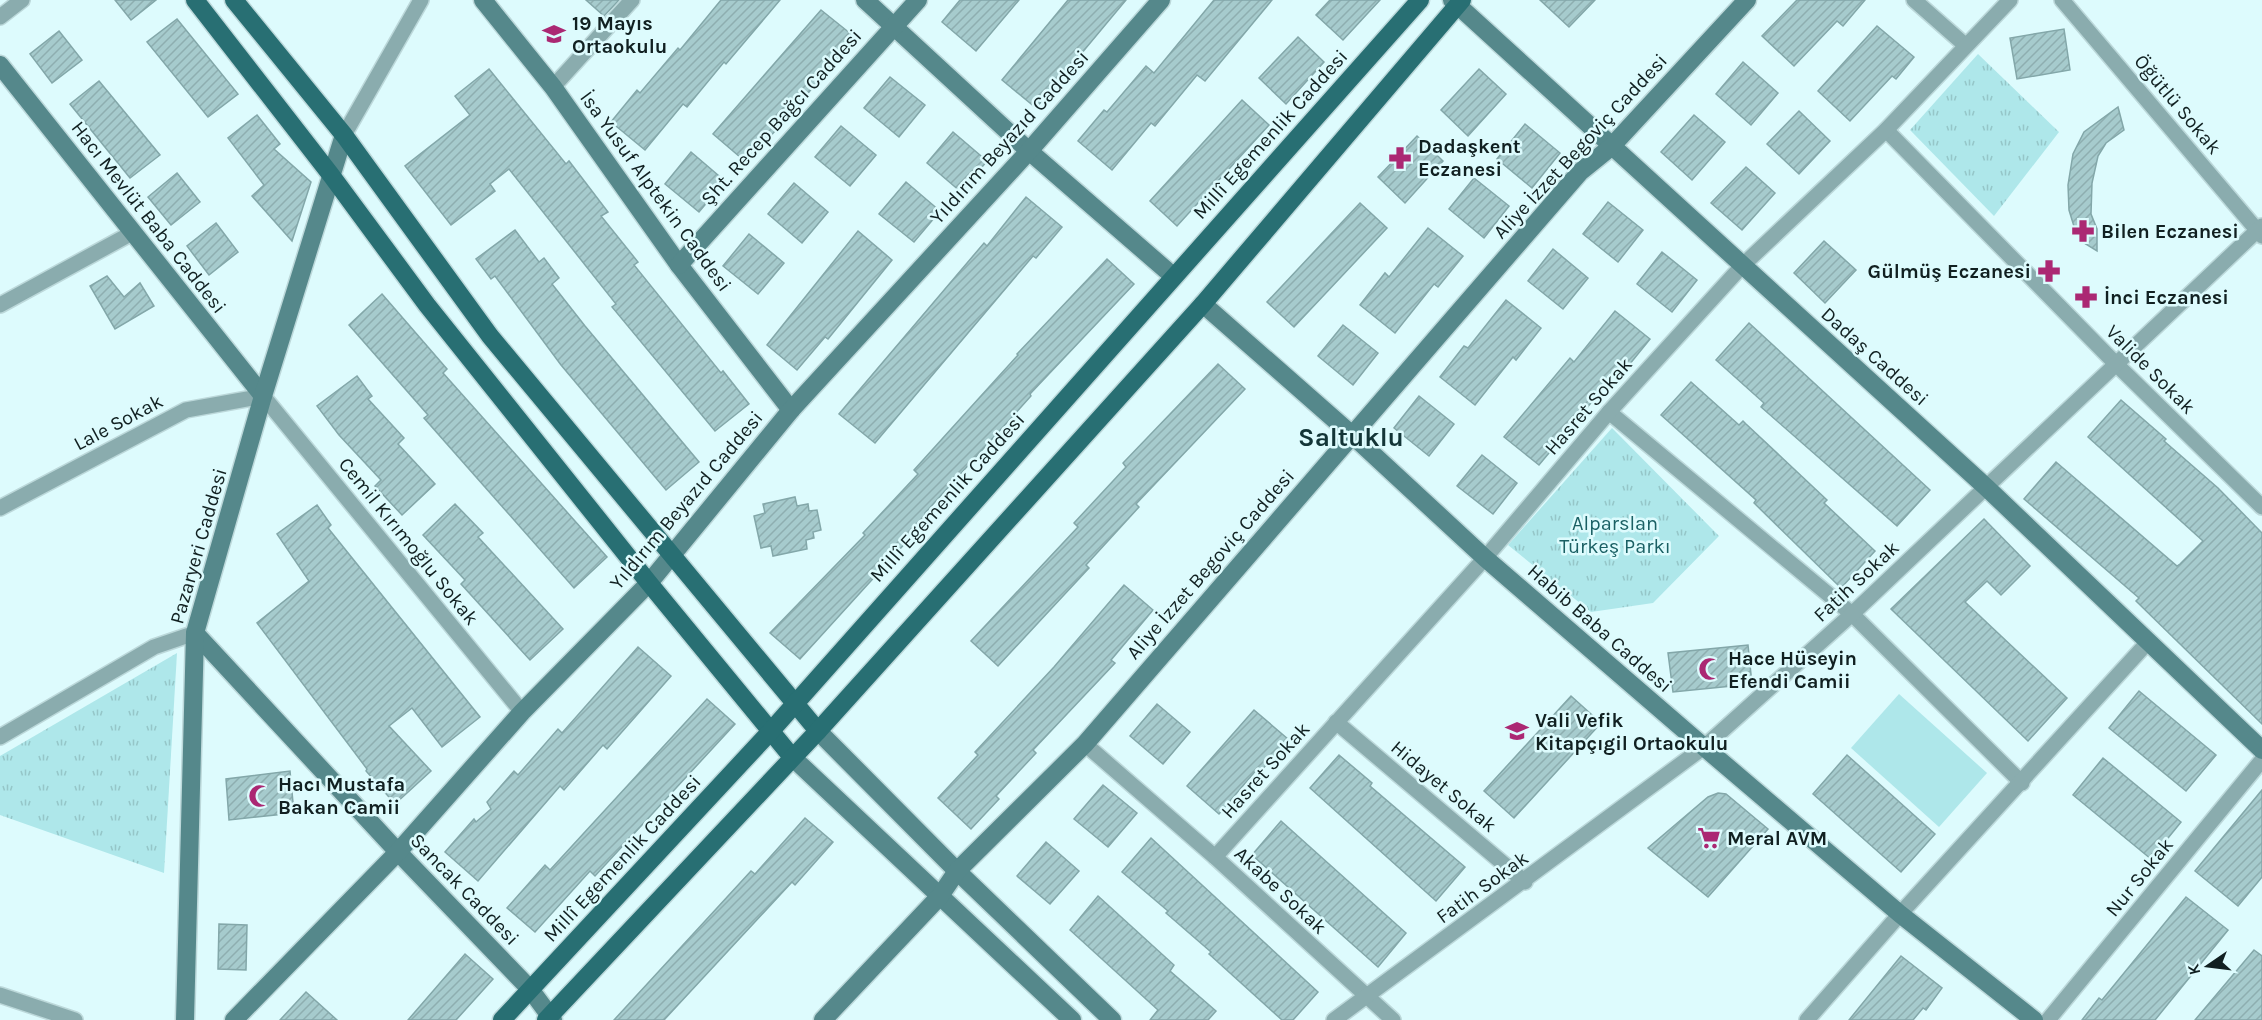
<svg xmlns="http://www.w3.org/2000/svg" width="2262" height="1020" font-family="Karla,sans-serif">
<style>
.grass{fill:url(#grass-tufts)}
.garden{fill:#aee7ea}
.building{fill:url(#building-hatch);stroke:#83a7a9;stroke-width:1.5}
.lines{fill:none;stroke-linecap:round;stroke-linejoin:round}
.street-casing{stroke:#bcd8da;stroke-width:18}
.secondary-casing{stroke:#bcd8da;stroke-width:21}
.primary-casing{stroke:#bcd8da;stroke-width:21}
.street{stroke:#8aacae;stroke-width:15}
.secondary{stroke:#55888b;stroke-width:18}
.primary{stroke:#286f73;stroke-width:18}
.labels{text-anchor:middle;stroke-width:5;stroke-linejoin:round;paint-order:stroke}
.poi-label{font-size:20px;font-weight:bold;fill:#112021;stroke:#ddfbfd;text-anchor:start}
.street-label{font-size:20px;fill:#112021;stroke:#ddfbfd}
.park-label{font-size:20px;fill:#1a6064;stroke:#ddfbfd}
.district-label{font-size:26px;font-weight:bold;fill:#133537;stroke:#ddfbfd}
</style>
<defs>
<pattern id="grass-tufts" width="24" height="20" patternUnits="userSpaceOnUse" patternTransform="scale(1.5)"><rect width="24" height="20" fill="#aee7ea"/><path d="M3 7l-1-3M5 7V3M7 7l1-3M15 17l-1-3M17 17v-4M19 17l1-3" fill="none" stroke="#95c6c8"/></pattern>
<pattern id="building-hatch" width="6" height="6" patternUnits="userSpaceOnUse" patternTransform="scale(1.5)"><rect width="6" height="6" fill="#a6cbcd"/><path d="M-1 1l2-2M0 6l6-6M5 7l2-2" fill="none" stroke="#8eaeb0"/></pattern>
</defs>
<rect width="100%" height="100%" fill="#ddfbfd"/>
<g class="grass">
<polygon points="1978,54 2059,132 1994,216 1910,130"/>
<polygon points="1612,428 1719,536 1653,603 1591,612 1508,545"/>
<polygon points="177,653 164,873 0,815 0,756"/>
</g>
<polygon class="garden" points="1899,694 1987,773 1939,827 1851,748"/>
<g class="building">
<polygon points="115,0 156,0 131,20"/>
<polygon points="586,0 619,0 604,16"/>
<polygon points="721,0 780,0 726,64 724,62 687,107 683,104 645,150 611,122 637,90 640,93 678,48 680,50"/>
<polygon points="960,0 1019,0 976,51 942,22"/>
<polygon points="1068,0 1126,0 1036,108 1002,80"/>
<polygon points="1214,0 1272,0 1205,81 1197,75 1155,126 1151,123 1112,170 1078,141 1104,110 1107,112 1146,66 1154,73"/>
<polygon points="1330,0 1380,0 1343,40 1316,15"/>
<polygon points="1540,0 1595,0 1569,27"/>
<polygon points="1797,0 1865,0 1843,26 1837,21 1794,66 1762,36"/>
<polygon points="821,10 856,38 747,163 713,134"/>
<polygon points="177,19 238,94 208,117 147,42"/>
<polygon points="1877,26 1914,57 1896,79 1892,76 1850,121 1818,91"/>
<polygon points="2064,29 2070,70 2017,79 2010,38"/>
<polygon points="59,31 82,60 52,83 30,54"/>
<polygon points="1298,37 1324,62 1286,104 1259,78"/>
<polygon points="1743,62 1778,93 1751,125 1716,94"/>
<polygon points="489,69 566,164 569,161 608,212 601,216 638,262 634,265 721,373 723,371 749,404 715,431 612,307 616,304 509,169 490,184 495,191 451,225 405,166 470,115 455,96"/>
<polygon points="1479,69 1506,94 1468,136 1441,110"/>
<polygon points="890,77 925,105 899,137 864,108"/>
<polygon points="99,81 160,155 130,178 70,104"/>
<polygon points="1242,100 1269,125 1177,226 1150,201"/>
<polygon points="2118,107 2124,130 2106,143 2098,156 2092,183 2091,214 2097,229 2097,251 2084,243 2076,233 2069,210 2068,185 2073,154 2084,132"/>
<polygon points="1799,111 1830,141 1799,174 1767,144"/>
<polygon points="257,115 280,144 274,149 311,182 292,241 252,196 264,185 228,138"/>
<polygon points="1694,115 1725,142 1692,180 1661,152"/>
<polygon points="1525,124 1560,153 1532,188 1497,159"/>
<polygon points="841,126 876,155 850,186 815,157"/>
<polygon points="953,132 987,161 961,192 927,163"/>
<polygon points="1417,136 1443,161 1405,203 1378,177"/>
<polygon points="691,152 725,181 699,212 665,184"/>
<polygon points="1746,167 1775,193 1742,230 1711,203"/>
<polygon points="177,173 200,202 171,225 148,197"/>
<polygon points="1474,178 1509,206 1484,238 1449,209"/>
<polygon points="906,182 940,211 914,242 879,214"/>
<polygon points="794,183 828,212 802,243 768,214"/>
<polygon points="1026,197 1062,227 1036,258 1033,256 875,443 839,414 984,243 987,246"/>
<polygon points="1608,202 1643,230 1618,262 1583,234"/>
<polygon points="1360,203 1387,228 1294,327 1267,302"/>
<polygon points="216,223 238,252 209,275 187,246"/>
<polygon points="1428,228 1463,256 1438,287 1434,284 1395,333 1360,305 1385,273 1389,277"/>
<polygon points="515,230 539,262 544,258 559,278 552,284 585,326 699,462 666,490 561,365 495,276 491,279 476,259"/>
<polygon points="858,231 892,260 828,339 825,337 797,370 767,345"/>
<polygon points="749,234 784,263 758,294 723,266"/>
<polygon points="1824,241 1856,270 1825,303 1794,273"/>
<polygon points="1553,249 1588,278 1563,309 1528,281"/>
<polygon points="1662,252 1697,280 1672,312 1637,284"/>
<polygon points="1107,259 1134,284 1030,394 1031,396 925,513 929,517 800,659 770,633 865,535 863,533 918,474 914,470 1018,355 1017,354"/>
<polygon points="107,276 124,297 140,283 154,306 115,329 90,286"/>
<polygon points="382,294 447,369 443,373 607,557 574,588 424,418 428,415 349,325"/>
<polygon points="1506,300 1541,328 1516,360 1513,357 1475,405 1440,377 1464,346 1468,348"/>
<polygon points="1615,311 1650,339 1625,370 1621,367 1539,465 1504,437 1570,358 1574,362"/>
<polygon points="1749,323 1930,490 1897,526 1761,407 1764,403 1716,360"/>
<polygon points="1343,325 1378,353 1353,385 1318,356"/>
<polygon points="1218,364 1245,389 1136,504 1139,507 1086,565 1089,568 998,666 971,641 1078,527 1074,523 1126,467 1123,463"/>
<polygon points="357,376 372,396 368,399 404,438 398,444 435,484 402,515 375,486 381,480 339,435 317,406"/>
<polygon points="1691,382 1739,425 1743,421 1746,424 1827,500 1824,503 1875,551 1841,588 1754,503 1756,500 1661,415"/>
<polygon points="1419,396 1454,424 1429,456 1394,428"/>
<polygon points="2121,400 2166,439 2164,441 2218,488 2262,533 2262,724 2136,601 2139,598 2024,499 2056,462 2177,566 2180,564 2203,541 2088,437"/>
<polygon points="1482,455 1517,483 1493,514 1457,486"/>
<polygon points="795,497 797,506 808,504 809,511 817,510 821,530 813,532 814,538 806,540 807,549 773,556 771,546 761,548 754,516 765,513 763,504"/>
<polygon points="455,504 483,533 478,537 563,629 530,660 461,584 465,580 423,535"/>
<polygon points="317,505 331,525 328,528 480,717 442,747 412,708 389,726 431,771 395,804 366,771 367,769 257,623 309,581 277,534"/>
<polygon points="1984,519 2030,566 2001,595 1987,581 1965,602 2067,698 2028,741 1891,609"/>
<polygon points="1124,585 1153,610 1111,660 1115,663 1033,750 1036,753 996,796 999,799 971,829 938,798 978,755 975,752 1054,667"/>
<polygon points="1748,645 1752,684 1673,692 1668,653"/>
<polygon points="638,647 671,676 607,749 603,745 564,790 560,786 478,881 445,852 474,819 476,822 491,809 487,802 514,771 518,775 558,729 562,733"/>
<polygon points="2139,691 2216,755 2186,791 2109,728"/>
<polygon points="1571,696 1601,723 1514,818 1484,791"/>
<polygon points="707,699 735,724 595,876 590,871 535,932 507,908 545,865 550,870"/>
<polygon points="1157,704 1190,732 1163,764 1130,736"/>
<polygon points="1254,710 1288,739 1261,771 1258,768 1219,814 1187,786"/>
<polygon points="1339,755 1372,783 1370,786 1465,867 1436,901 1310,788"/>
<polygon points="1847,755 1935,834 1901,872 1813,794"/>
<polygon points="2103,758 2181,822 2151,859 2073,795"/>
<polygon points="290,771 294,813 229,820 226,779"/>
<polygon points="1103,785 1137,813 1108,847 1074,819"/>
<polygon points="2262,790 2262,877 2238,906 2195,871"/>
<polygon points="1718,793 1726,794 1768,829 1708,897 1648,848 1708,797"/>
<polygon points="805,818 833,842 795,885 792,882 664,1020 614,1020 751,871 755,874"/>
<polygon points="1281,821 1406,933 1378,967 1252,855"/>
<polygon points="1151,838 1318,992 1293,1020 1282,1020 1209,954 1211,952 1166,913 1168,911 1122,872"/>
<polygon points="1046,842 1079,871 1050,904 1017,876"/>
<polygon points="1098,896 1174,965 1170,971 1216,1011 1208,1020 1150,1020 1158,1010 1070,930"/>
<polygon points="2186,897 2228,930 2155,1020 2082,1020 2099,998 2102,1000"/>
<polygon points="219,924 247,925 246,970 218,969"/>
<polygon points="2254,950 2262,956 2262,1020 2195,1020"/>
<polygon points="465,954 493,979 456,1020 408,1020"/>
<polygon points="1901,956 1942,988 1926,1010 1923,1008 1913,1020 1849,1020"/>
<polygon points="306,992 337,1020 280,1020"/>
</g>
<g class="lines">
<g class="street-casing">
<g id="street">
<polyline points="1914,0 1965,45"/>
<polyline points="2062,0 2262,236"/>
<polyline points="0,17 22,0"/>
<polyline points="553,87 632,0"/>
<polyline points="1886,130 2116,364 2262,507"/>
<polyline points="344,135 421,0"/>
<polyline points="0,305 132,233"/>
<polyline points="1609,412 1852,614 2022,783"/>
<polyline points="0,508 186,410 263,396 522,712"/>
<polyline points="1336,722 1525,882"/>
<polyline points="0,737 154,647 195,633"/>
<polyline points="1085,744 1215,857 1393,1020"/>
<polyline points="1215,857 1485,558 1609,412 1742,266 1886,130 2010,0"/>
<polyline points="0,995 75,1020"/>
<polyline points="1334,1020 1704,747 1852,614 2262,226"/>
<polyline points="1807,1020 1900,914 2148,642"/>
<polyline points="2048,1020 2262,760"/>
</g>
</g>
<g class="secondary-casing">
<g id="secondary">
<polyline points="483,0 553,87 679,265 791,410"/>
<polyline points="865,0 1029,151 1173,276"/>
<polyline points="1452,0 1987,488 2262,750"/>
<polyline points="0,65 263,396"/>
<polyline points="679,265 918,0"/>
<polyline points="1203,304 1351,434 1485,558 1704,747 1900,914 2034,1020"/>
<polyline points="195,633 398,852 530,989 553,1020"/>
<polyline points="818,731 957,871 1112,1020"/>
<polyline points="792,757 1072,1020"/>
<polyline points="185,1020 195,633 263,396 344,135"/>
<polyline points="234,1020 398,852 522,712 649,583 791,410 1029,151 1161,0"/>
<polyline points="823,1020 940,896 957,871 1085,744 1580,172 1611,147 1747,0"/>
</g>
</g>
<g class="primary-casing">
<g id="primary">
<polyline points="195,0 331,175 427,305 649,583 792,757"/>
<polyline points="234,0 344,135 490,336 818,731"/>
<polyline points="502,1020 770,732 1420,0"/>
<polyline points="546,1020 818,731 1203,304 1462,0"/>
</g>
</g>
<use href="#street" class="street"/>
<use href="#secondary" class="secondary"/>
<use href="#primary" class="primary"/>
</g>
<defs>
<g id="school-bare" transform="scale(1.8)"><path d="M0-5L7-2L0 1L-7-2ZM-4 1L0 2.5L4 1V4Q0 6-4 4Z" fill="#ab2873" stroke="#ddfbfd" stroke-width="2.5" paint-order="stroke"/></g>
<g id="pharmacy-bare" transform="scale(1.8)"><path d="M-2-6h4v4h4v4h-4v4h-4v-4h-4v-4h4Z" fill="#ab2873" stroke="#ddfbfd" stroke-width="2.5" paint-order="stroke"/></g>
<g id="mosque-bare" transform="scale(1.8)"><path d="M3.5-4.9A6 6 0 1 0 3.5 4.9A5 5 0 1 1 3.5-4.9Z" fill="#ab2873" stroke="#ddfbfd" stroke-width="2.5" paint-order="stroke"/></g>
<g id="supermarket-bare" transform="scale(1.8)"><path d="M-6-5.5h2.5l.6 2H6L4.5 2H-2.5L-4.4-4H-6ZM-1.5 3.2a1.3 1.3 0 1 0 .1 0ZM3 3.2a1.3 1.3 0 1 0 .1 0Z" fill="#ab2873" stroke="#ddfbfd" stroke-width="2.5" paint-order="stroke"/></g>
</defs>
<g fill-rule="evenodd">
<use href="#school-bare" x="554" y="34"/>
<use href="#pharmacy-bare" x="1400" y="158"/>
<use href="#pharmacy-bare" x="2083" y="231"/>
<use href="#pharmacy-bare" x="2049" y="271"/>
<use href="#pharmacy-bare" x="2086" y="297"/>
<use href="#mosque-bare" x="1710" y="669"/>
<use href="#school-bare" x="1517" y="731"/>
<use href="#mosque-bare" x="260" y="796"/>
<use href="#supermarket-bare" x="1709" y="838"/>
</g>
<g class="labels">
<g class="poi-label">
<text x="572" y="30">19 Mayıs<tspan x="572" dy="23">Ortaokulu</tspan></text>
<text x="1418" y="153">Dadaşkent<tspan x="1418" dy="23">Eczanesi</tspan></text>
<text x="2101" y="238">Bilen Eczanesi</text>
<text x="2031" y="278" text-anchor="end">Gülmüş Eczanesi</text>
<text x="2104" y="304">İnci Eczanesi</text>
<text x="1728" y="665">Hace Hüseyin<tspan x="1728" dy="23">Efendi Camii</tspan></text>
<text x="1535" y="727">Vali Vefik<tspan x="1535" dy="23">Kitapçıgil Ortaokulu</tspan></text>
<text x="278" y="791">Hacı Mustafa<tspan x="278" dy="23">Bakan Camii</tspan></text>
<text x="1727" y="845">Meral AVM</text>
</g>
<g class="street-label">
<text transform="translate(2178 104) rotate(50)" y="7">Öğütlü Sokak</text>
<text transform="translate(781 117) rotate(-48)" y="7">Şht. Recep Bağcı Caddesi</text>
<text transform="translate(1270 134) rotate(-48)" y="7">Millî Egemenlik Caddesi</text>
<text transform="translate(1009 137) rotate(-48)" y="7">Yıldırım Beyazıd Caddesi</text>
<text transform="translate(1580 146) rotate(-47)" y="7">Aliye İzzet Begoviç Caddesi</text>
<text transform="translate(656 191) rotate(54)" y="7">İsa Yusuf Alptekin Caddesi</text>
<text transform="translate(149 217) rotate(52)" y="7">Hacı Mevlüt Baba Caddesi</text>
<text transform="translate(1875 356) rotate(42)" y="7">Dadaş Caddesi</text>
<text transform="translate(2151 369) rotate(45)" y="7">Valide Sokak</text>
<text transform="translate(1588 406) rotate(-49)" y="7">Hasret Sokak</text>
<text transform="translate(118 422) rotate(-28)" y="7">Lale Sokak</text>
<text transform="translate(947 497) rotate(-48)" y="7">Millî Egemenlik Caddesi</text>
<text transform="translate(686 500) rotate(-50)" y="7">Yıldırım Beyazıd Caddesi</text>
<text transform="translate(409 541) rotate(51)" y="7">Cemil Kırımoğlu Sokak</text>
<text transform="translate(198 546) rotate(-74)" y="7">Pazaryeri Caddesi</text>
<text transform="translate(1210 564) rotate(-49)" y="7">Aliye İzzet Begoviç Caddesi</text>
<text transform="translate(1856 581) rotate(-43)" y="7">Fatih Sokak</text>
<text transform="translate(1600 628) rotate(41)" y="7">Habib Baba Caddesi</text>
<text transform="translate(1265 770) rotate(-48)" y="7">Hasret Sokak</text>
<text transform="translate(1444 786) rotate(40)" y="7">Hidayet Sokak</text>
<text transform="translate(622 858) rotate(-47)" y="7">Millî Egemenlik Caddesi</text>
<text transform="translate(2139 877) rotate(-51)" y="7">Nur Sokak</text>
<text transform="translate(1482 887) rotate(-36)" y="7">Fatih Sokak</text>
<text transform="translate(465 889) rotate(46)" y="7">Sancak Caddesi</text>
<text transform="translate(1281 890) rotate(43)" y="7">Akabe Sokak</text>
</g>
<g class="park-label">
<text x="1615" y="530">Alparslan<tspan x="1615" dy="23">Türkeş Parkı</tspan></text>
</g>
<g class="district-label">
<text x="1351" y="446">Saltuklu</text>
</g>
</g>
<g transform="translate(2208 966) rotate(256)" stroke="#ddfbfd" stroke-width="4.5" paint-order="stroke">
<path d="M0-4.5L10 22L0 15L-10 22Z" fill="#112021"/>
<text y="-9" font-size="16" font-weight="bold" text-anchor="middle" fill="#112021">K</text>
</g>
</svg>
